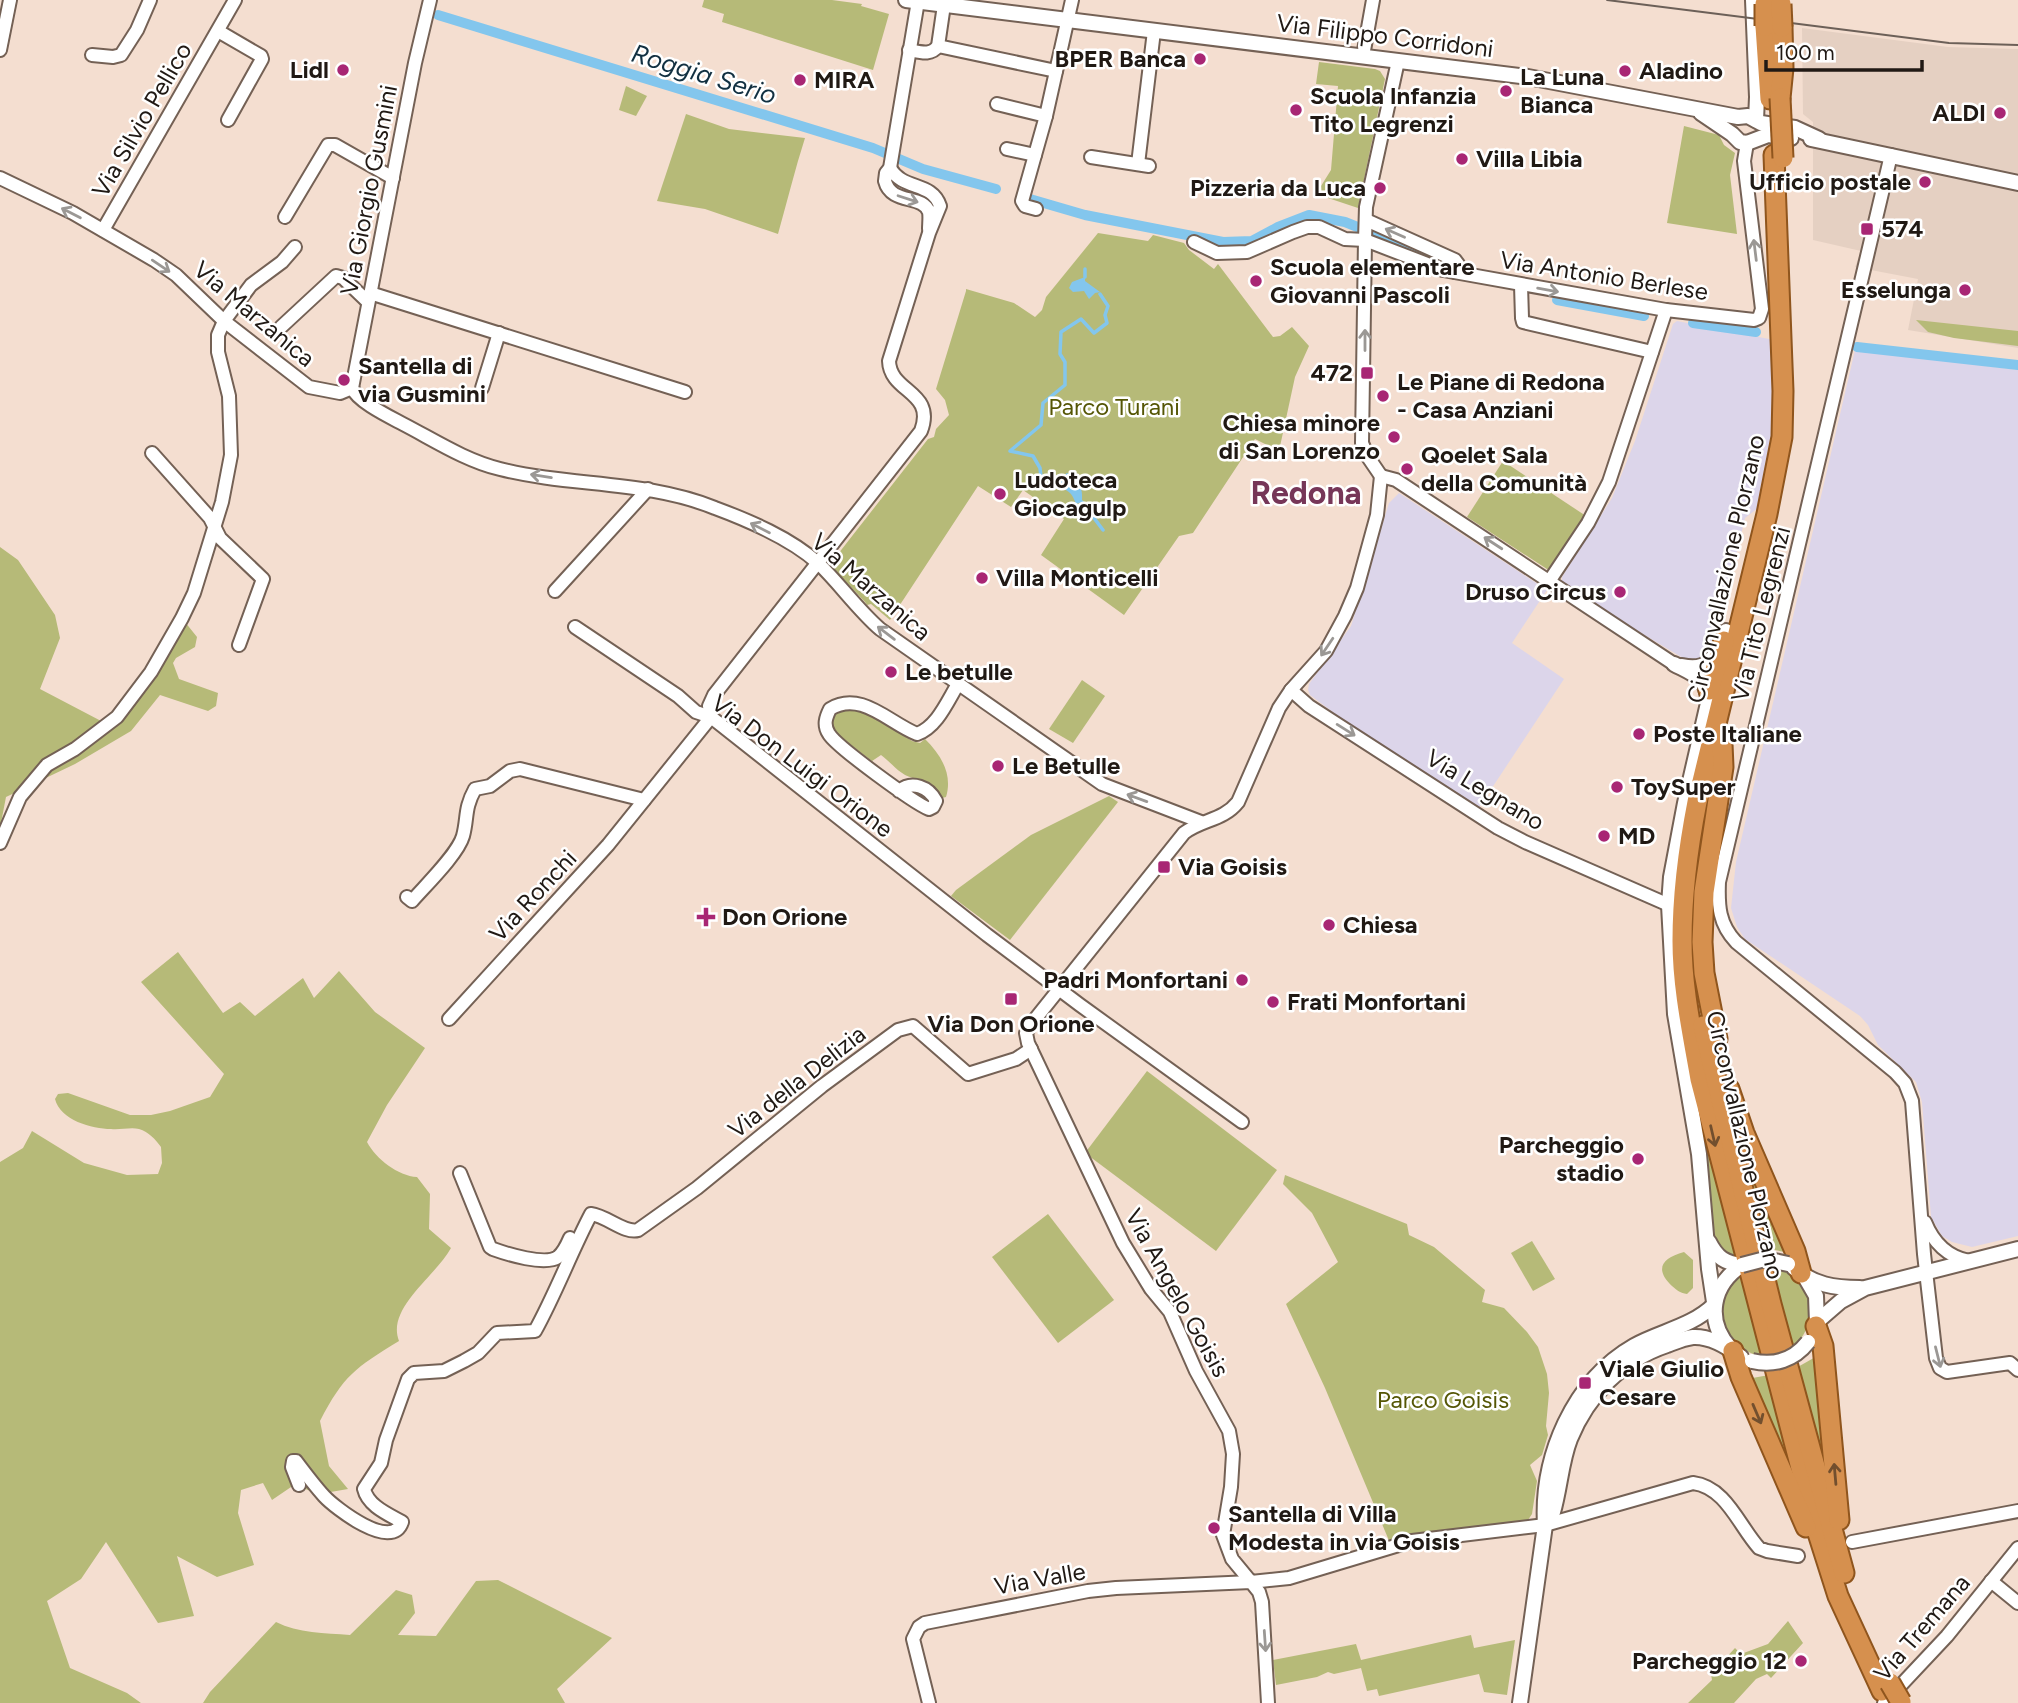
<svg xmlns="http://www.w3.org/2000/svg" width="2018" height="1703" font-family="Figtree,sans-serif">
<style>
.commercial{fill:#e5d0c2}
.industrial{fill:#dcd5ea}
.green{fill:#b6ba78}
.water{fill:#83c6ed}
.lines{fill:none;stroke-linecap:round;stroke-linejoin:round}
.stream{stroke:#83c6ed;stroke-width:3.5}
.canal{stroke:#83c6ed;stroke-width:10}
.minor-casing{stroke:#746155;stroke-width:16}
.tertiary-casing{stroke:#746155;stroke-width:18}
.trunk-casing{stroke:#8f551d;stroke-width:23}
.minor{stroke:#fff;stroke-width:12}
.tertiary{stroke:#fff;stroke-width:14}
.trunk{stroke:#d6904e;stroke-width:19}
.tram{stroke:#6c6058;stroke-width:2}
.tertiary-bridge-casing{stroke:#746155;stroke-width:18;stroke-linecap:butt}
.trunk-bridge-casing{stroke:#8f551d;stroke-width:23;stroke-linecap:butt}
.tertiary-bridge{stroke:#fff;stroke-width:14}
.trunk-bridge{stroke:#d6904e;stroke-width:19}
.oneway{stroke:#9b9895}
.oneway2{stroke:#724f2e}
.poi-dot{fill:#a82674;stroke:#fff;stroke-width:2.5}
.labels{text-anchor:middle;stroke-width:5;stroke-linejoin:round;paint-order:stroke}
.street-label{font-size:24px;fill:#201914;stroke:#fff}
.poi-label{font-size:24px;font-weight:bold;fill:#201914;stroke:#fff;text-anchor:start}
.park-label{font-size:24px;fill:#555605;stroke:#fff}
.water-label{font-size:26px;font-style:italic;fill:#123041;stroke:#fff}
.district-label{font-size:32px;font-weight:bold;fill:#763658;stroke:#fff}
</style>
<rect width="100%" height="100%" fill="#f4ded0"/>
<polygon class="commercial" points="1802,28 1948,47 2018,49 2018,348 1908,330 1918,279 1855,267 1861,251 1813,240 1813,122 1803,114"/>
<g class="industrial">
<polygon points="1677,321 1774,340 1776,410 1763,504 1745,518 1714,648 1700,660 1688,661 1626,624 1562,581 1562,577 1612,498 1635,441 1673,324"/>
<polygon points="1855,350 2018,370 2018,1236 1972,1247 1952,1242 1942,1236 1931,1217 1922,1102 1916,1082 1878,1045 1868,1025 1860,1016 1745,939 1737,927 1731,908 1736,862"/>
<polygon points="1399,493 1547,590 1512,643 1564,679 1478,809 1354,728 1310,695 1308,690 1309,684 1351,626 1389,503"/>
</g>
<g class="green">
<polygon points="704,0 832,0 862,4 861,6 889,14 873,70 722,22 724,14 702,7"/>
<polygon points="1319,62 1375,69 1380,71 1385,79 1358,208 1322,196 1321,186 1331,170 1338,86 1316,84"/>
<polygon points="626,86 647,96 636,116 619,110"/>
<path d="M686 114 729 129 805 138C795 169 787 202 778 234L705 209 657 201Z"/>
<polygon points="1684,126 1719,135 1724,145 1735,153 1730,175 1737,234 1667,223"/>
<polygon points="1098,233 1148,241 1153,235 1184,243 1189,250 1214,269 1218,264 1273,337 1280,336 1292,327 1309,346 1295,377 1279,451 1255,439 1193,533 1179,536 1124,615 1041,555 1064,519 1023,490 1011,507 978,486 890,620 871,604 867,605 865,602 832,567 831,563 928,439 934,437 936,429 949,415 945,400 936,389 966,291 966,289 1014,303 1035,317 1042,310 1046,297"/>
<polygon points="1916,320 2018,331 2018,346 1954,338 1928,332"/>
<polygon points="1503,461 1586,516 1550,571 1467,517"/>
<polygon points="0,547 18,560 55,615 60,638 40,689 103,722 130,710 149,685 185,622 197,637 195,647 176,658 173,663 179,679 218,693 216,706 208,711 160,695 131,731 75,764 6,797 0,828"/>
<polygon points="1082,680 1105,696 1073,743 1049,729"/>
<path d="M851 706 876 717 912 741 920 743 925 739C941 755 953 774 946 797L942 798 917 778C903 779 892 763 881 755L872 761 831 730 832 716 836 711Z"/>
<polygon points="1109,796 1118,802 1010,940 951,896 956,890 1031,835"/>
<path d="M178 952 223 1013 240 1002 255 1016 303 978 314 998 339 971 375 1012 425 1048 387 1105 367 1142C376 1159 398 1176 417 1177L430 1194 429 1229 451 1248C436 1276 386 1308 399 1341 355 1368 344 1375 320 1421L329 1466 348 1489 319 1494 294 1485 272 1500 263 1483 241 1490 238 1513 254 1565 217 1577 177 1556 194 1616 158 1623 106 1542 81 1579 47 1601 70 1668 127 1693 141 1703H0V1162L23 1148 32 1131 84 1163 127 1175 158 1174 162 1163 161 1147C155 1139 149 1132 139 1129 131 1127 120 1130 111 1129 92 1129 60 1120 55 1099L58 1094 68 1093 130 1115H151L170 1111 210 1097 224 1074 141 982Z"/>
<polygon points="1147,1071 1277,1170 1216,1251 1085,1153"/>
<polygon points="1731,1112 1790,1253 1764,1248"/>
<polygon points="1699,1116 1702,1116 1738,1256 1725,1252 1716,1241 1712,1218 1707,1159"/>
<polygon points="1285,1175 1407,1224 1409,1235 1434,1247 1485,1290 1482,1302 1504,1308 1527,1332 1538,1347 1547,1374 1549,1393 1546,1426 1548,1435 1542,1455 1530,1465 1537,1481 1532,1514 1528,1520 1390,1543 1325,1388 1286,1304 1338,1262 1312,1213 1283,1184"/>
<polygon points="1048,1214 1114,1300 1058,1343 992,1257"/>
<polygon points="1532,1241 1555,1279 1533,1291 1511,1253"/>
<path d="M1684 1252 1693 1260V1288L1687 1294C1680 1293 1678 1291 1672 1286 1654 1269 1662 1258 1684 1252Z"/>
<path d="M1768 1266C1817 1276 1825 1318 1790 1351Z"/>
<path d="M1742 1274 1764 1357C1723 1350 1703 1299 1742 1274Z"/>
<polygon points="1819,1355 1833,1505 1796,1368"/>
<polygon points="1769,1375 1804,1508 1747,1379"/>
<path d="M498 1580 612 1638 557 1689 565 1703H203L210 1692 276 1622C298 1633 325 1633 350 1635L396 1590 412 1595 415 1613 398 1635 436 1636 476 1581Z"/>
<polygon points="1788,1621 1803,1643 1771,1678 1767,1674 1756,1679 1734,1703 1688,1703 1712,1680 1711,1674 1735,1648 1741,1654 1768,1644"/>
<polygon points="1471,1635 1474,1648 1515,1640 1507,1695 1484,1692 1479,1674 1379,1696 1377,1689 1367,1691 1361,1668 1334,1674 1328,1672 1317,1677 1276,1685 1273,1660 1356,1644 1361,1660"/>
</g>
<g class="water">
<polygon points="1085,277 1085,281 1100,292 1095,293 1089,299 1084,291 1073,292 1069,288 1072,282"/>
<path d="M1067 473C1080 478 1083 489 1082 502L1076 504C1072 493 1068 488 1055 488L1052 480 1044 478 1051 475 1057 480Z"/>
</g>
<g class="lines">
<g class="stream">
<polyline points="1085,277 1085,269"/>
<polyline points="1044,478 1041,477 1040,468 1033,456 1010,451 1041,425 1043,403 1065,385 1065,362 1060,354 1061,332 1081,319 1094,333 1107,323 1105,315 1108,306 1100,294"/>
<polyline points="1082,502 1103,530"/>
</g>
<g class="canal">
<polyline points="438,15 873,148 923,169 996,189"/>
<polyline points="1030,199 1085,215 1223,242 1252,241 1278,227 1309,215 1345,222 1444,262"/>
<polyline points="1557,300 1644,316"/>
<polyline points="1693,323 1756,332"/>
<polyline points="1857,347 2018,365"/>
</g>
<g class="minor-casing">
<g id="minor">
<path d="M918 1 890 168 886 173 885 181C891 205 923 194 929 212 930 217 929 224 929 229"/>
<polyline points="218,31 261,56 262,59 228,120"/>
<polyline points="938,46 1056,71"/>
<polyline points="0,50 10,0"/>
<path d="M909 50C920 52 931 56 938 46L944 5"/>
<polyline points="92,55 113,57 121,55 137,30 150,0"/>
<polyline points="1363,56 1373,0"/>
<polyline points="997,104 1046,116"/>
<polyline points="1007,149 1035,155"/>
<path d="M1891 155 1719 882C1718 906 1719 924 1736 942L1895 1072 1905 1083 1912 1101 1924 1254 1936 1358 1940 1368 1947 1372 2010 1363 2018 1370"/>
<polyline points="1091,157 1149,166"/>
<polyline points="1138,164 1154,31"/>
<polyline points="0,178 73,213 154,260 176,275 224,321 309,387 340,393 352,388"/>
<polyline points="1036,209 1025,206 1022,201 1046,116 1072,0"/>
<polyline points="285,217 328,145 335,145 393,178"/>
<polyline points="1366,220 1455,260 1458,264 1455,272"/>
<polyline points="103,230 235,0"/>
<polyline points="1194,242 1217,253 1247,252 1293,232 1307,227 1319,227 1345,239 1365,240 1443,270 1666,310 1754,320 1759,318 1762,309 1744,161 1747,143"/>
<polyline points="1521,285 1522,318 1523,322 1652,352"/>
<polyline points="370,293 685,392"/>
<polyline points="281,327 336,276 343,278 368,302"/>
<path d="M352 388C358 402 390 417 403 424 434 440 466 461 500 469 571 487 646 480 715 508 750 521 790 538 818 563 840 584 857 609 880 629L1102 784 1201 822"/>
<polyline points="352,388 415,63 430,0"/>
<polyline points="482,388 499,333"/>
<polyline points="152,453 210,518 220,538 263,579 239,645"/>
<path d="M1381 476 1377 515 1357 588 1345 616 1326 651 1291 690 1279 708 1238 802C1223 821 1202 819 1184 833L1032 1023 1026 1033 1028 1043 1123 1243 1151 1289 1170 1312 1196 1371 1229 1431 1233 1454 1231 1487 1223 1535 1232 1559 1251 1582 1289 1578 1412 1541 1545 1525 1693 1483C1726 1487 1739 1526 1759 1548L1767 1551 1798 1556"/>
<polyline points="1381,476 1368,457 1362,443 1365,240 1366,207 1398,61"/>
<polyline points="1381,476 1396,480 1674,664"/>
<polyline points="1550,580 1588,523 1609,482 1666,310"/>
<polyline points="555,591 648,489"/>
<polyline points="575,627 678,696 696,712 711,717 987,935 1080,1005 1242,1122"/>
<polyline points="1291,690 1309,706 1498,828 1525,842 1669,905"/>
<path d="M711 717 709 706 714 695 921 431C936 391 890 393 889 361L929 233 940 206C932 181 903 191 890 168"/>
<path d="M899 791C912 780 929 787 936 801L933 807 929 809C914 803 837 747 829 734 823 725 826 717 830 709 861 690 889 723 917 734 937 727 947 702 958 684"/>
<polyline points="0,843 20,797 47,765 75,749 117,717 151,672 182,618 194,593 222,502 231,455 229,396 218,352 218,335 224,321 251,285 282,262 295,247"/>
<path d="M407 897 412 901C425 886 458 854 463 836 468 817 464 809 475 789L490 786 510 771 520 769 644 800"/>
<polyline points="449,1019 608,845 711,717"/>
<path d="M460 1173 490 1247 493 1249C507 1254 545 1266 558 1257 564 1252 567 1245 570 1238"/>
<path d="M1925 1222C1933 1242 1948 1257 1969 1261"/>
<path d="M299 1485 292 1467 293 1461H296C305 1473 314 1485 324 1496 335 1508 392 1552 402 1522 388 1514 368 1506 364 1489L381 1463 386 1440 408 1379 414 1373 444 1371 464 1361 478 1353 497 1333 535 1331C556 1293 571 1252 591 1214 607 1216 625 1234 638 1230L697 1188 822 1086 898 1030 913 1026 968 1074 1016 1059 1031 1049"/>
<polyline points="1852,1542 2018,1511"/>
<polyline points="1991,1581 2018,1603"/>
<polyline points="929,1703 913,1639 919,1627 925,1623 1088,1591 1116,1588 1251,1582 1259,1592 1262,1602 1268,1703"/>
<polyline points="1884,1703 1947,1636 2018,1548"/>
</g>
</g>
<g class="tertiary-casing">
<g id="tertiary">
<polyline points="906,0 1528,77 1738,117 1748,116 1761,123 1795,128 1819,139"/>
<polyline points="1753,0 1757,97 1756,120"/>
<polyline points="1701,113 1732,134 1740,142 1747,143 1768,135 1791,138"/>
<polyline points="1811,139 2018,183"/>
<path d="M1674 664C1693 674 1709 678 1708 703L1685 803 1671 877 1669 905 1675 1014 1699 1154 1709 1269 1714 1302"/>
<path d="M1682 666C1711 673 1717 653 1726 631"/>
<path d="M1709 1242C1717 1258 1725 1263 1742 1265"/>
<path d="M1794 1268C1814 1285 1834 1288 1860 1288"/>
<polyline points="1805,1277 1816,1296 1817,1323"/>
<polyline points="1819,1320 1841,1301 1865,1288 2018,1249"/>
<path d="M1730 1348C1705 1320 1712 1285 1742 1265"/>
<path d="M1553 1512C1560 1488 1561 1462 1570 1439 1588 1395 1622 1360 1667 1345 1675 1342 1684 1338 1693 1337 1711 1336 1728 1347 1741 1357"/>
<path d="M1520 1703 1545 1525C1541 1457 1573 1381 1634 1346 1661 1331 1691 1327 1714 1305"/>
</g>
</g>
<g class="trunk-casing">
<g id="trunk">
<polyline points="1765,26 1770,99"/>
<polyline points="1780,98 1783,68 1782,27"/>
<path d="M1774 155 1783 391 1782 437 1767 514 1697 802C1688 848 1682 894 1682 941 1682 987 1692 1033 1700 1079L1817 1530 1838 1596 1882 1691"/>
<polyline points="1709,690 1724,641"/>
<polyline points="1703,1026 1771,1304 1844,1573"/>
<polyline points="1717,1039 1704,973 1702,942 1704,892 1723,767 1722,744"/>
<polyline points="1729,1089 1744,1133 1795,1251 1801,1273"/>
<polyline points="1816,1326 1823,1346 1839,1520"/>
<polyline points="1733,1351 1741,1377 1806,1527"/>
</g>
</g>
<use href="#minor" class="minor"/>
<use href="#tertiary" class="tertiary"/>
<use href="#trunk" class="trunk"/>
<g class="tram">
<polyline points="1607,0 1758,19"/>
<polyline points="1791,23 1949,43 2018,45"/>
</g>
<g class="tertiary-bridge-casing">
<g id="tertiary-bridge">
<polyline points="1742,1265 1765,1259 1788,1264"/>
<path d="M1752 1361C1774 1366 1794 1360 1808 1342"/>
</g>
</g>
<g class="trunk-bridge-casing">
<g id="trunk-bridge">
<polyline points="1765,4 1765,26"/>
<polyline points="1781,4 1782,27"/>
<polyline points="1780,98 1783,158"/>
<polyline points="1890,1683 1901,1702"/>
</g>
</g>
<use href="#tertiary-bridge" class="tertiary-bridge"/>
<use href="#trunk-bridge" class="trunk-bridge"/>
</g>
<defs><path id="oneway-shaft" d="M-6 0H5M1.5-3L5.5 0L1.5 3" fill="none" stroke-width="1.6" stroke-linecap="round" stroke-linejoin="round" transform="scale(1.75)"/></defs>
<g class="oneway">
<use href="#oneway-shaft" transform="translate(908 199) rotate(18)"/>
<use href="#oneway-shaft" transform="translate(71 213) rotate(-153)"/>
<use href="#oneway-shaft" transform="translate(1395 233) rotate(-156)"/>
<use href="#oneway-shaft" transform="translate(1755 250) rotate(-97)"/>
<use href="#oneway-shaft" transform="translate(161 266) rotate(34)"/>
<use href="#oneway-shaft" transform="translate(1548 290) rotate(10)"/>
<use href="#oneway-shaft" transform="translate(1365 340) rotate(-90)"/>
<use href="#oneway-shaft" transform="translate(541 476) rotate(-171)"/>
<use href="#oneway-shaft" transform="translate(760 528) rotate(-153)"/>
<use href="#oneway-shaft" transform="translate(1493 543) rotate(-147)"/>
<use href="#oneway-shaft" transform="translate(886 633) rotate(-143)"/>
<use href="#oneway-shaft" transform="translate(1327 647) rotate(124)"/>
<use href="#oneway-shaft" transform="translate(1346 730) rotate(32)"/>
<use href="#oneway-shaft" transform="translate(1137 798) rotate(-160)"/>
<use href="#oneway-shaft" transform="translate(1938 1357) rotate(76)"/>
<use href="#oneway-shaft" transform="translate(1265 1641) rotate(86)"/>
</g>
<g class="oneway2">
<use href="#oneway-shaft" transform="translate(1713 1136) rotate(77)"/>
<use href="#oneway-shaft" transform="translate(1757 1414) rotate(67)"/>
<use href="#oneway-shaft" transform="translate(1835 1474) rotate(-95)"/>
</g>
<g class="poi-dot">
<circle cx="1200" cy="59" r="7"/>
<circle cx="343" cy="70" r="7"/>
<circle cx="1625" cy="71" r="7"/>
<circle cx="800" cy="80" r="7"/>
<circle cx="1506" cy="91" r="7"/>
<circle cx="1296" cy="110" r="7"/>
<circle cx="2000" cy="113" r="7"/>
<circle cx="1462" cy="159" r="7"/>
<circle cx="1925" cy="182" r="7"/>
<circle cx="1380" cy="188" r="7"/>
<rect x="1860" y="222" width="14" height="14" rx="3.5"/>
<circle cx="1256" cy="281" r="7"/>
<circle cx="1965" cy="290" r="7"/>
<rect x="1360" y="366" width="14" height="14" rx="3.5"/>
<circle cx="344" cy="380" r="7"/>
<circle cx="1383" cy="396" r="7"/>
<circle cx="1394" cy="437" r="7"/>
<circle cx="1407" cy="469" r="7"/>
<circle cx="1000" cy="494" r="7"/>
<circle cx="982" cy="578" r="7"/>
<circle cx="1620" cy="592" r="7"/>
<circle cx="891" cy="672" r="7"/>
<circle cx="1639" cy="734" r="7"/>
<circle cx="998" cy="766" r="7"/>
<circle cx="1617" cy="787" r="7"/>
<circle cx="1604" cy="836" r="7"/>
<rect x="1157" y="860" width="14" height="14" rx="3.5"/>
<path d="M702.5 906.5h7v7h7v7h-7v7h-7v-7h-7v-7h7z"/>
<circle cx="1329" cy="925" r="7"/>
<circle cx="1242" cy="980" r="7"/>
<rect x="1004" y="992" width="14" height="14" rx="3.5"/>
<circle cx="1273" cy="1002" r="7"/>
<circle cx="1638" cy="1159" r="7"/>
<rect x="1578" y="1376" width="14" height="14" rx="3.5"/>
<circle cx="1214" cy="1528" r="7"/>
<circle cx="1801" cy="1661" r="7"/>
</g>
<g class="labels">
<g class="street-label">
<text transform="translate(1385 36) rotate(7)" y="8">Via Filippo Corridoni</text>
<text transform="translate(142 120) rotate(-60)" y="8">Via Silvio Pellico</text>
<text transform="translate(369 190) rotate(-79)" y="8">Via Giorgio Gusmini</text>
<text transform="translate(1604 276) rotate(9)" y="8">Via Antonio Berlese</text>
<text transform="translate(254 314) rotate(40)" y="8">Via Marzanica</text>
<text transform="translate(1726 569) rotate(-77)" y="8">Circonvallazione Plorzano</text>
<text transform="translate(871 587) rotate(41)" y="8">Via Marzanica</text>
<text transform="translate(1761 614) rotate(-76)" y="8">Via Tito Legrenzi</text>
<text transform="translate(802 766) rotate(37)" y="8">Via Don Luigi Orione</text>
<text transform="translate(1485 790) rotate(31)" y="8">Via Legnano</text>
<text transform="translate(533 896) rotate(-47)" y="8">Via Ronchi</text>
<text transform="translate(797 1082) rotate(-38)" y="8">Via della Delizia</text>
<text transform="translate(1745 1145) rotate(77)" y="8">Circonvallazione Plorzano</text>
<text transform="translate(1177 1293) rotate(61)" y="8">Via Angelo Goisis</text>
<text transform="translate(1040 1579) rotate(-10)" y="8">Via Valle</text>
<text transform="translate(1922 1628) rotate(-49)" y="8">Via Tremana</text>
</g>
<g class="poi-label">
<text x="1186" y="67" text-anchor="end">BPER Banca</text>
<text x="329" y="78" text-anchor="end">Lidl</text>
<text x="1639" y="79">Aladino</text>
<text x="1520" y="85">La Luna<tspan x="1520" dy="28">Bianca</tspan></text>
<text x="814" y="88">MIRA</text>
<text x="1310" y="104">Scuola Infanzia<tspan x="1310" dy="28">Tito Legrenzi</tspan></text>
<text x="1986" y="121" text-anchor="end">ALDI</text>
<text x="1476" y="167">Villa Libia</text>
<text x="1911" y="190" text-anchor="end">Ufficio postale</text>
<text x="1366" y="196" text-anchor="end">Pizzeria da Luca</text>
<text x="1881" y="237">574</text>
<text x="1270" y="275">Scuola elementare<tspan x="1270" dy="28">Giovanni Pascoli</tspan></text>
<text x="1951" y="298" text-anchor="end">Esselunga</text>
<text x="358" y="374">Santella di<tspan x="358" dy="28">via Gusmini</tspan></text>
<text x="1353" y="381" text-anchor="end">472</text>
<text x="1397" y="390">Le Piane di Redona<tspan x="1397" dy="28">- Casa Anziani</tspan></text>
<text x="1380" y="431" text-anchor="end">Chiesa minore<tspan x="1380" dy="28">di San Lorenzo</tspan></text>
<text x="1421" y="463">Qoelet Sala<tspan x="1421" dy="28">della Comunità</tspan></text>
<text x="1014" y="488">Ludoteca<tspan x="1014" dy="28">Giocagulp</tspan></text>
<text x="996" y="586">Villa Monticelli</text>
<text x="1606" y="600" text-anchor="end">Druso Circus</text>
<text x="905" y="680">Le betulle</text>
<text x="1653" y="742">Poste Italiane</text>
<text x="1012" y="774">Le Betulle</text>
<text x="1631" y="795">ToySuper</text>
<text x="1618" y="844">MD</text>
<text x="1178" y="875">Via Goisis</text>
<text x="722" y="925">Don Orione</text>
<text x="1343" y="933">Chiesa</text>
<text x="1228" y="988" text-anchor="end">Padri Monfortani</text>
<text x="1287" y="1010">Frati Monfortani</text>
<text x="1011" y="1032" text-anchor="middle">Via Don Orione</text>
<text x="1624" y="1153" text-anchor="end">Parcheggio<tspan x="1624" dy="28">stadio</tspan></text>
<text x="1599" y="1377">Viale Giulio<tspan x="1599" dy="28">Cesare</tspan></text>
<text x="1228" y="1522">Santella di Villa<tspan x="1228" dy="28">Modesta in via Goisis</tspan></text>
<text x="1787" y="1669" text-anchor="end">Parcheggio 12</text>
</g>
<g class="park-label">
<text x="1114" y="415">Parco Turani</text>
<text x="1443" y="1408">Parco Goisis</text>
</g>
<g class="water-label">
<text transform="translate(704 74) rotate(17)" y="9">Roggia Serio</text>
</g>
<g class="district-label">
<text x="1306" y="504">Redona</text>
</g>
</g>
<path d="M1766 60v10h156v-10" fill="none" stroke="#201914" stroke-width="3.5"/>
<text x="1776" y="60" font-size="21" fill="#201914" stroke="#ffffff" stroke-width="5" paint-order="stroke">100 m</text>
</svg>
